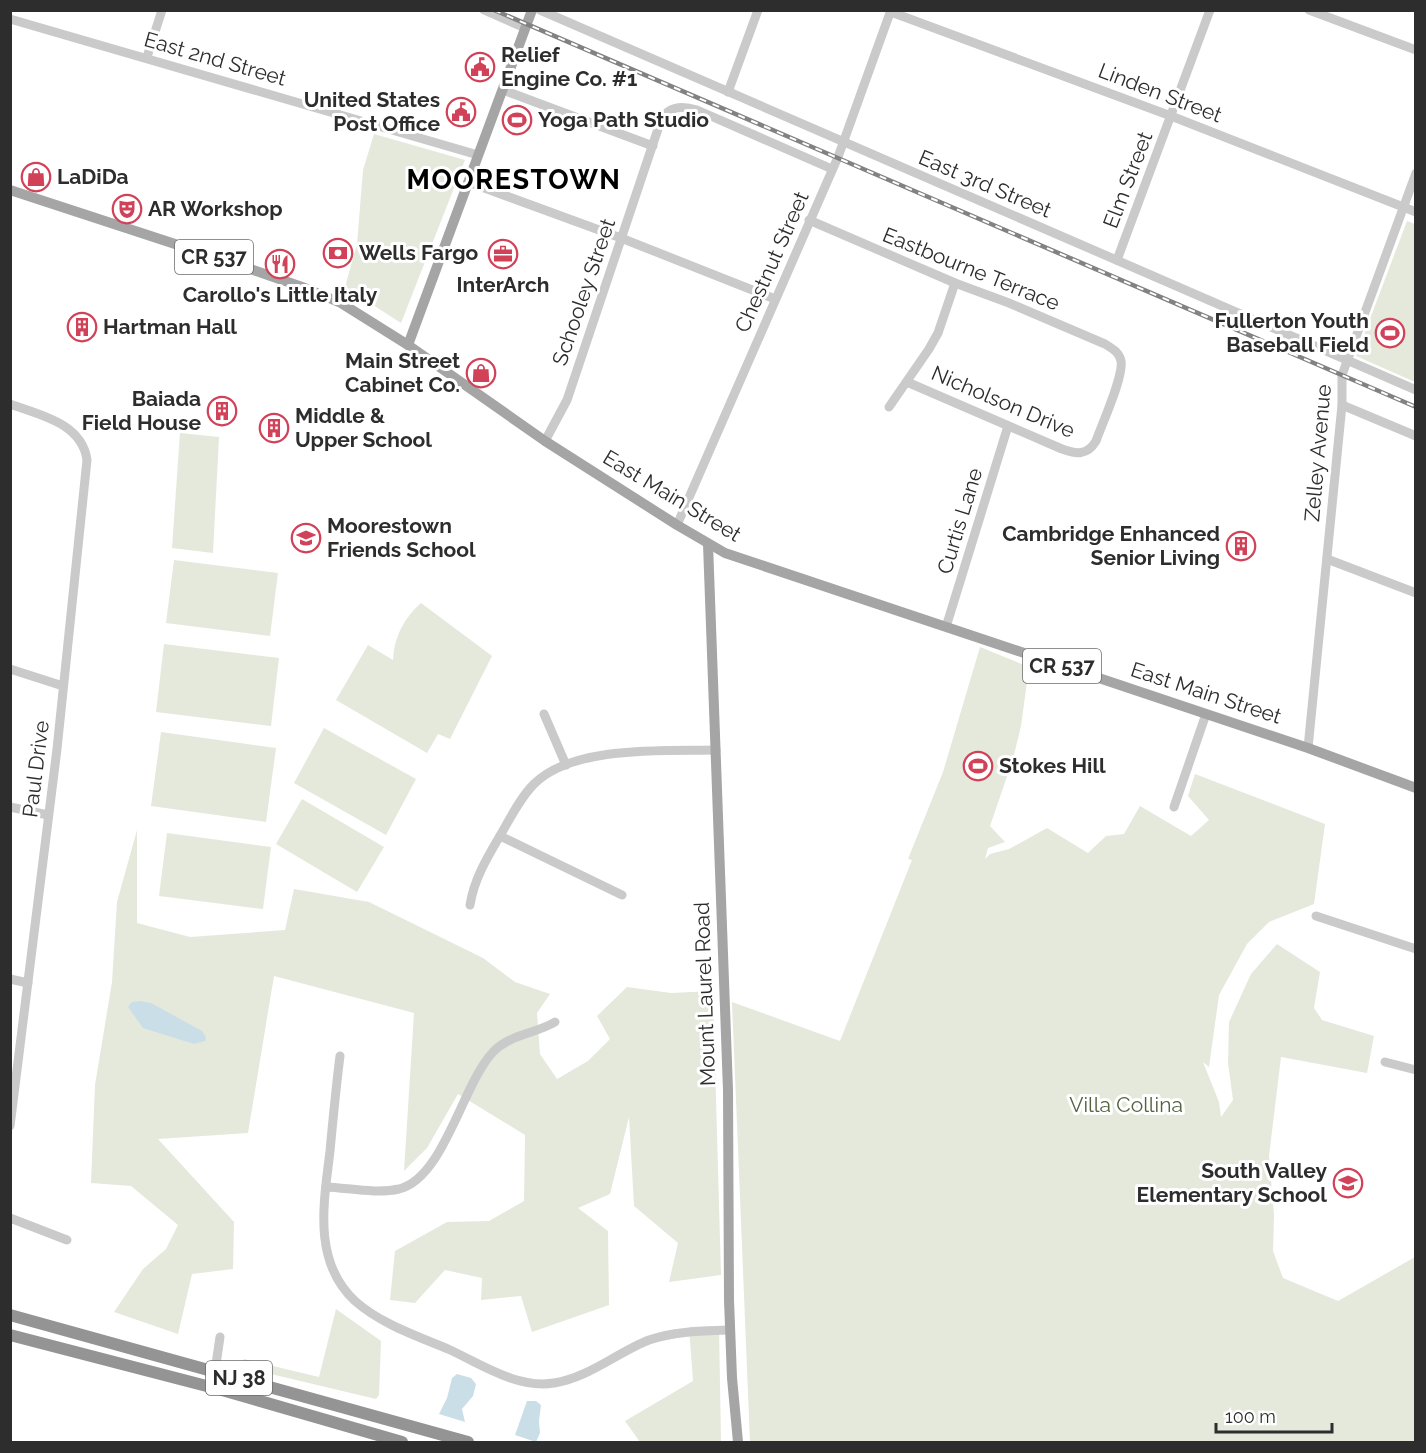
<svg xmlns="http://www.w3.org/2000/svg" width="1426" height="1453" font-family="Raleway,sans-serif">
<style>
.green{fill:#e4e9dc}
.water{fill:#cadee7}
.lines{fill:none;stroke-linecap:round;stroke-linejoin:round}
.minor{stroke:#cacaca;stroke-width:9}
.major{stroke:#a5a5a5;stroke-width:10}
.highway{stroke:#949494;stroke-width:12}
.rail-casing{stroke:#828282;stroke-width:4.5}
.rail{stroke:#fff;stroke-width:2;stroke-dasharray:7;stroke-linecap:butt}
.labels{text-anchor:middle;stroke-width:6;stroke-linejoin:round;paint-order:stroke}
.shield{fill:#fff;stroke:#6c6c6c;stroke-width:1.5}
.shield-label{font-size:20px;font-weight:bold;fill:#2d2d2d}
.poi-label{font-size:21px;font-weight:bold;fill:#2d2d2d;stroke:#fff;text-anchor:start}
.street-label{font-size:21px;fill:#2d2d2d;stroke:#fff}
.park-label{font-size:21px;fill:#536340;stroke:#fff}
.district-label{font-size:27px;font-weight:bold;letter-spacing:1.5px;fill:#000;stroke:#fff}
</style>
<rect width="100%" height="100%" fill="#fff"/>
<g class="green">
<polygon points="374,134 465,160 401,323 345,287 357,244 363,170"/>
<polygon points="1407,221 1415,224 1415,382 1356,356"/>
<polygon points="180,433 219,437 213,553 172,548"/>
<polygon points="174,560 278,573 270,636 166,623"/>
<path d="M421 603 492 656 450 739 438 734 427 753 336 700 368 645 393 660C394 637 404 618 421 603Z"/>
<polygon points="164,644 279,658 271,726 156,712"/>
<polygon points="980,647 1029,667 1021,726 1013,759 990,826 1005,842 988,848 985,859 990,854 1009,849 1047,828 1088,853 1106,836 1124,834 1140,806 1191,836 1209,820 1188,796 1195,774 1325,824 1314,904 1269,922 1247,944 1219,995 1209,1067 1203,1062 1219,1102 1221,1117 1233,1100 1228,1063 1229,1022 1251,974 1277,944 1320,972 1314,1008 1322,1020 1374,1036 1367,1073 1281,1057 1269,1156 1274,1215 1273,1251 1283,1278 1338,1301 1415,1257 1415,1442 750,1442 732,1002 840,1041 912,860 908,859 943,772"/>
<polygon points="324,728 416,779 386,835 294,783"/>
<polygon points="161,732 276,748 266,822 151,806"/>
<polygon points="302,799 384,847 357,892 276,844"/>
<polygon points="137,830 137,923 190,937 285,930 294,889 369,902 483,958 515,982 550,994 537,1013 540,1054 557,1079 588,1061 610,1039 597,1016 627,987 671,993 713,991 721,1275 669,1282 678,1243 634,1206 629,1117 610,1194 578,1208 608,1231 609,1305 532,1332 521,1296 481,1300 482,1278 445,1270 415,1303 390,1300 395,1251 447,1222 489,1221 524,1201 525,1135 458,1094 427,1148 404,1171 414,1013 274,976 248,1133 158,1139 234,1222 233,1269 192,1274 178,1334 114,1312 143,1269 166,1249 178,1225 131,1186 91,1183 95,1085 112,982 117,902"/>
<polygon points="167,833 271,847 263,909 159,896"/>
<polygon points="336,1309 381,1341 379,1395 376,1399 237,1366 244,1359 319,1377"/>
<polygon points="719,1326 721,1442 640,1442 625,1421 693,1381 689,1327"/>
</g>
<g class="water">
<polygon points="140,1001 151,1003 202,1031 206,1037 205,1041 194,1044 143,1028 128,1007 132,1002"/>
<polygon points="457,1374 471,1378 476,1384 473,1396 462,1409 465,1422 439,1414 447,1398 452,1378"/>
<polygon points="527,1401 536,1401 541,1405 539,1421 540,1433 536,1442 515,1435"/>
</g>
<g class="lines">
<g class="minor">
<polyline points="484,10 525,28"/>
<polyline points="540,10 1416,390"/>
<polyline points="1309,10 1416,50"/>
<polyline points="891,12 1171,116 1416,212"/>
<polyline points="10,19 478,155"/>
<polyline points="147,57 162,10"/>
<polyline points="503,90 653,146"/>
<polyline points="728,92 758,10"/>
<polyline points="468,182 621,238 775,299"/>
<path d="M809 220 955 283 1009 303 1105 344C1113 349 1119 352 1121 361 1124 376 1102 424 1096 441 1087 456 1076 454 1062 449L907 382"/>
<polyline points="1117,260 1210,10"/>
<path d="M10 404C40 415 82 423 87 460L57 749 10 1126"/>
<polyline points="1342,405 1416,436"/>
<polyline points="889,407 929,349 938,333 955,283"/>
<path d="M545 441 567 400 660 123C667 106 681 105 697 110L832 169"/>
<polyline points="677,525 838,157 891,10"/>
<polyline points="1327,559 1416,593"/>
<polyline points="946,627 1008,426"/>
<polyline points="10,669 63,686"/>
<polyline points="544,714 566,765"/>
<polyline points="1308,748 1342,405 1342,375 1416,173"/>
<polyline points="10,807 48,815"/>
<polyline points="1174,807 1206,714"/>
<polyline points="500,836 622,895"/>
<path d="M470 905C474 879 488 856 501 834 511 817 520 798 534 784 573 745 665 751 716 750"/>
<polyline points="1316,916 1416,949"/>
<polyline points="10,979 28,983"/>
<path d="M340 1056C336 1087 333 1119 330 1151 324 1202 312 1261 355 1301 381 1324 417 1336 448 1349 481 1364 517 1389 554 1383 588 1378 618 1352 649 1340 675 1331 703 1331 730 1330"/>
<polyline points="1385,1062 1416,1070"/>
<path d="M326 1187C349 1188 376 1194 399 1189 444 1178 462 1085 493 1052 510 1034 535 1034 555 1022"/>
<polyline points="10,1218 67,1240"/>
<polyline points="215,1371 220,1337"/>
</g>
<g class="major">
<polyline points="10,190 230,262 305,288 341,303 408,345 545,441 677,525 725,553 1308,748 1416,788"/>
<polyline points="408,345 532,10"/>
<polyline points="708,544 728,1090 729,1300 732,1378 738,1442"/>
</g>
<g class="highway">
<polyline points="10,1315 468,1442"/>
<polyline points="10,1335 222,1390 402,1442"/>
</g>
<g class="rail-casing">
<polyline id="rail" points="494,10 1416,407"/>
</g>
<use href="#rail" class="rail"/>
</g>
<defs>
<g id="civic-ring" transform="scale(1.5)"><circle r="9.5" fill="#fff" stroke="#d14259" stroke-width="1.5"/><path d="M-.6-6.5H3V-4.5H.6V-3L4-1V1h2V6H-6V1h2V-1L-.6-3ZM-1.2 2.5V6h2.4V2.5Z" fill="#d14259"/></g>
<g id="stadium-ring" transform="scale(1.5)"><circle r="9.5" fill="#fff" stroke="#d14259" stroke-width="1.5"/><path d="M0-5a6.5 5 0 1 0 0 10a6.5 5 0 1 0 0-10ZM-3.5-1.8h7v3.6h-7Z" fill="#d14259"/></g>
<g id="shop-ring" transform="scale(1.5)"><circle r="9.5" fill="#fff" stroke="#d14259" stroke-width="1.5"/><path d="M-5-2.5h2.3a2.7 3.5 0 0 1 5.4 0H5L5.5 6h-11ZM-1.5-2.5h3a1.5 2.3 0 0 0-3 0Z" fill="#d14259"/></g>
<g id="theatre-ring" transform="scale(1.5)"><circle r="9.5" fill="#fff" stroke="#d14259" stroke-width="1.5"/><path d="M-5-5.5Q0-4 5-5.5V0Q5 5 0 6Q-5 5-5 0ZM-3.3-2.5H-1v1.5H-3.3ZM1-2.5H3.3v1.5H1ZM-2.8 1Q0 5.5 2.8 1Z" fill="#d14259"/></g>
<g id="bank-ring" transform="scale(1.5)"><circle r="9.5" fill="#fff" stroke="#d14259" stroke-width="1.5"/><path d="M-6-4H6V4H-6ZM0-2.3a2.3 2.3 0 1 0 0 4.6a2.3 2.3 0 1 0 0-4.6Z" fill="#d14259"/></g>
<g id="office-ring" transform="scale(1.5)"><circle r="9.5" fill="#fff" stroke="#d14259" stroke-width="1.5"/><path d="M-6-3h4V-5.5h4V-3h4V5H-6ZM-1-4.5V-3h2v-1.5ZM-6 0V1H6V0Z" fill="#d14259"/></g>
<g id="restaurant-ring" transform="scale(1.5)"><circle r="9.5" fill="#fff" stroke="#d14259" stroke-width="1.5"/><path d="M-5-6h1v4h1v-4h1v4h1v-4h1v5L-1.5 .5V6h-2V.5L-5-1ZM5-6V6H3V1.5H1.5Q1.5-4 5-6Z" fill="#d14259"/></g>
<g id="building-ring" transform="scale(1.5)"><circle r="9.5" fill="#fff" stroke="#d14259" stroke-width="1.5"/><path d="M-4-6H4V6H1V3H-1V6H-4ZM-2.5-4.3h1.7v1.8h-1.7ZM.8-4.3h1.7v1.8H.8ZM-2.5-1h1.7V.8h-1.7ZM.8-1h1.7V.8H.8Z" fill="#d14259"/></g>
<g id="school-ring" transform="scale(1.5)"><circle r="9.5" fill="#fff" stroke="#d14259" stroke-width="1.5"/><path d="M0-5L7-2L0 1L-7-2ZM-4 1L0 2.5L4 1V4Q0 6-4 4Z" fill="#d14259"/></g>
</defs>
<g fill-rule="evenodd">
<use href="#civic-ring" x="480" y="67"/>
<use href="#civic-ring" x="461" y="112"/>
<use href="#stadium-ring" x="517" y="120"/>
<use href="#shop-ring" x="36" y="177"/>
<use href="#theatre-ring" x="127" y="209"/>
<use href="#bank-ring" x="338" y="253"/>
<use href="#office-ring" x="503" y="254"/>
<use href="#restaurant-ring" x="280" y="264"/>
<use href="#building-ring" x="82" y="327"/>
<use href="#stadium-ring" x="1390" y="333"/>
<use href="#shop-ring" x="481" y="373"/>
<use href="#building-ring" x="222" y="411"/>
<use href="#building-ring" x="274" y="428"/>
<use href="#school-ring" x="306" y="538"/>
<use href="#building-ring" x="1241" y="546"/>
<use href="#stadium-ring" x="978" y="766"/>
<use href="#school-ring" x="1348" y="1183"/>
</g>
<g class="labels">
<g class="shield">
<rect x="175" y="240" width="78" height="34" rx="4.5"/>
<rect x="1023" y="649" width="78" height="34" rx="4.5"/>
<rect x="206" y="1361" width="66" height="34" rx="4.5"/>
</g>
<g class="shield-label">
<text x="214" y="264">CR 537</text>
<text x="1062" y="673">CR 537</text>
<text x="239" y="1385">NJ 38</text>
</g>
<g class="poi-label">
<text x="501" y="62">Relief<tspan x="501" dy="24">Engine Co. #1</tspan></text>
<text x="440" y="107" text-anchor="end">United States<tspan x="440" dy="24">Post Office</tspan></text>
<text x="538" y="127">Yoga Path Studio</text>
<text x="57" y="184">LaDiDa</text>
<text x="148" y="216">AR Workshop</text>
<text x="359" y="260">Wells Fargo</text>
<text x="503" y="292" text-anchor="middle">InterArch</text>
<text x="280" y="302" text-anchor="middle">Carollo's Little Italy</text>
<text x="1369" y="328" text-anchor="end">Fullerton Youth<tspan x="1369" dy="24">Baseball Field</tspan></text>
<text x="103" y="334">Hartman Hall</text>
<text x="460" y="368" text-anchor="end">Main Street<tspan x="460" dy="24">Cabinet Co.</tspan></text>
<text x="201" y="406" text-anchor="end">Baiada<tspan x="201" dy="24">Field House</tspan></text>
<text x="295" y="423">Middle &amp;<tspan x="295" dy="24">Upper School</tspan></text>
<text x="327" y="533">Moorestown<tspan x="327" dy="24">Friends School</tspan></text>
<text x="1220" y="541" text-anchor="end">Cambridge Enhanced<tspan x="1220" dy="24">Senior Living</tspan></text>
<text x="999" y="773">Stokes Hill</text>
<text x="1327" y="1178" text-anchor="end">South Valley<tspan x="1327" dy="24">Elementary School</tspan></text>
</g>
<g class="street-label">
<text transform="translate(215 59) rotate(16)" y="7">East 2nd Street</text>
<text transform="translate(1160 93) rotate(21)" y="7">Linden Street</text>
<text transform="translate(1128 180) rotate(-69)" y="7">Elm Street</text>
<text transform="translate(985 184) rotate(23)" y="7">East 3rd Street</text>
<text transform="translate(772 262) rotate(-66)" y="7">Chestnut Street</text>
<text transform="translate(971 269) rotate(22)" y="7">Eastbourne Terrace</text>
<text transform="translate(584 292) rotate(-71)" y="7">Schooley Street</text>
<text transform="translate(1003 402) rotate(23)" y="7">Nicholson Drive</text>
<text transform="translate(1318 453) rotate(-85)" y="7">Zelley Avenue</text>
<text transform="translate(672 496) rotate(31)" y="7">East Main Street</text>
<text transform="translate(960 521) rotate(-73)" y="7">Curtis Lane</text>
<text transform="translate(1206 693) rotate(18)" y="7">East Main Street</text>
<text transform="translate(36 769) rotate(-83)" y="7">Paul Drive</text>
<text transform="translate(705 994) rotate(-92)" y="7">Mount Laurel Road</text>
</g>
<g class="park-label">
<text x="1126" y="1112">Villa Collina</text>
</g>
<g class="district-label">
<text x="514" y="189">MOORESTOWN</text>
</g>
</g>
<rect width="1426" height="1453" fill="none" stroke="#2d2d2d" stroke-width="24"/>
<path d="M1216 1423v9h116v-9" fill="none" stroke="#2d2d2d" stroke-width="3"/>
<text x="1225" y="1423" font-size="18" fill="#2d2d2d" stroke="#ffffff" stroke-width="4.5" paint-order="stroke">100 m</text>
</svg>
